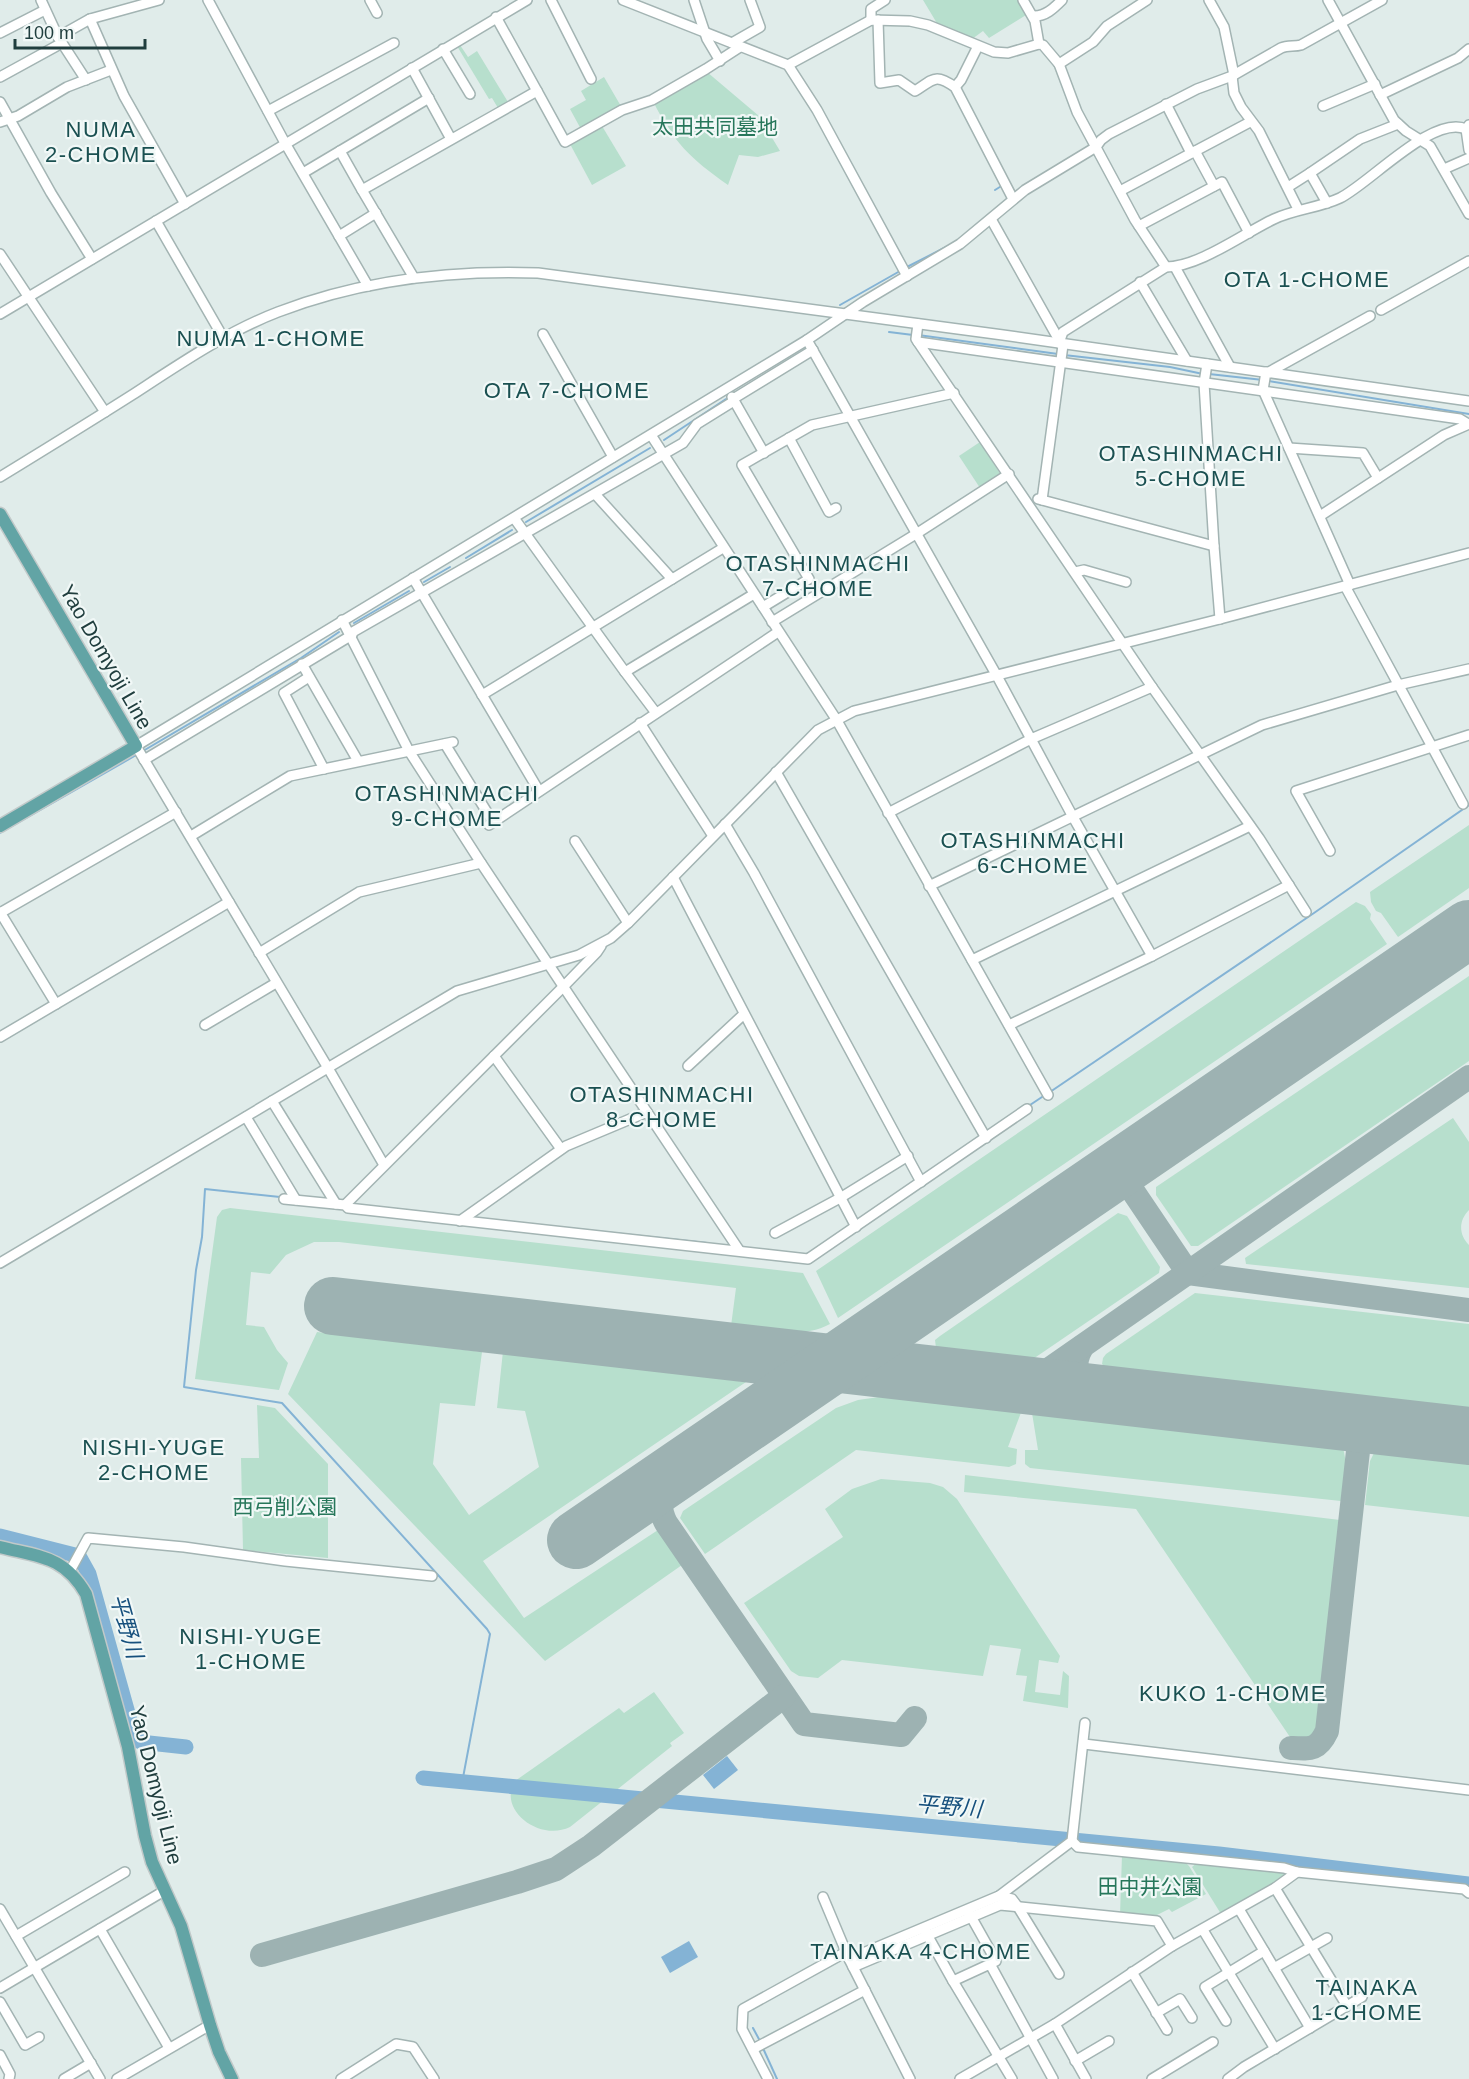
<svg xmlns="http://www.w3.org/2000/svg" width="1469" height="2079" font-family="Helvetica,'Noto Sans JP',sans-serif">
<style>
.green{fill:#b7dfcd}
.water{fill:#84b3d5}
.lines{fill:none;stroke-linecap:round;stroke-linejoin:round}
.stream{stroke:#84b3d5;stroke-width:2}
.river{stroke:#84b3d5;stroke-width:15}
.taxiway{stroke:#9db2b2;stroke-width:24}
.runway{stroke:#9db2b2;stroke-width:58}
.minor-casing{stroke:#a3b4b3;stroke-width:12}
.major-casing{stroke:#c1c9c9;stroke-width:15}
.minor{stroke:#fff;stroke-width:9}
.major{stroke:#62a4a5;stroke-width:12}
.labels{text-anchor:middle;stroke-width:4.5;stroke-linejoin:round;paint-order:stroke}
.park-label{font-size:21px;fill:#27775b;stroke:#f1f8f7}
.street-label{font-size:21px;fill:#203e3e;stroke:#f1f8f7}
.neighbourhood-label{font-size:22px;letter-spacing:1.5px;fill:#1a5051;stroke:#f1f8f7}
.water-label{font-size:22px;font-style:italic;fill:#16507d;stroke:#f1f8f7}
</style>
<rect width="100%" height="100%" fill="#e0ecea"/>
<g class="green">
<polygon points="923,0 1023,0 1031,12 989,38 983,31 968,42 941,30"/>
<polygon points="460,45 468,57 477,51 508,102 498,108 492,98 489,99 457,46"/>
<path d="M707 72 759 116 780 151 758 157 739 155 728 185C691 159 673 142 653 101Z"/>
<polygon points="604,77 622,108 582,131 570,109 586,100 581,91"/>
<polygon points="602,126 626,166 592,185 570,144"/>
<polygon points="980,442 1001,475 980,488 959,456"/>
<polygon points="1469,825 1469,888 1398,937 1381,913 1376,911 1371,902 1370,892"/>
<polygon points="1356,902 1365,906 1371,914 1370,919 1387,944 838,1318 816,1271"/>
<polygon points="1469,976 1469,1061 1198,1246 1191,1246 1156,1195 1156,1187"/>
<path d="M1453 1118 1469 1142V1210C1459 1220 1458 1234 1469 1245V1288L1246 1264 1245 1258Z"/>
<path d="M230 1208 803 1273 830 1324C800 1340 764 1330 731 1326L736 1288 339 1242H314L286 1255 270 1274 251 1272 246 1325 264 1327 277 1350 288 1363 279 1390 195 1379 217 1217 222 1210Z"/>
<polygon points="1118,1213 1127,1216 1160,1267 1159,1273 1033,1359 936,1348 935,1340 940,1336"/>
<polygon points="1195,1293 1469,1324 1469,1408 1106,1368 1102,1364 1103,1358 1106,1354"/>
<polygon points="317,1332 482,1352 475,1406 440,1403 433,1464 469,1515 539,1467 525,1411 497,1408 503,1351 746,1382 483,1561 524,1618 658,1530 682,1565 545,1661 288,1394"/>
<polygon points="879,1397 1022,1410 1008,1447 1017,1449 1016,1464 1009,1467 856,1450 705,1554 680,1518 683,1511 836,1408 858,1400"/>
<polygon points="257,1405 275,1408 328,1464 328,1558 243,1550 241,1458 259,1458"/>
<polygon points="1032,1413 1331,1444 1343,1447 1346,1463 1341,1501 1030,1468 1025,1464 1025,1450 1038,1450"/>
<polygon points="1382,1450 1469,1461 1469,1517 1365,1505 1370,1461 1375,1451"/>
<path d="M965 1475 1340 1520 1316 1730C1308 1740 1302 1739 1290 1737L1136 1509 964 1492Z"/>
<polygon points="881,1479 930,1483 943,1487 957,1499 1060,1656 1058,1663 1039,1660 1035,1692 1060,1695 1063,1671 1069,1676 1068,1708 1023,1701 1027,1676 1016,1675 1021,1649 990,1645 983,1676 842,1660 818,1678 799,1676 791,1671 744,1603 843,1537 825,1509 852,1489"/>
<path d="M654 1692 684 1733 670 1743 672 1746 570 1827C539 1842 497 1809 515 1781L619 1708 624 1713Z"/>
<polygon points="1122,1855 1184,1861 1189,1866 1206,1894 1172,1912 1169,1909 1151,1918 1120,1915"/>
<polygon points="1199,1861 1284,1871 1287,1875 1221,1914 1192,1867"/>
</g>
<g class="water">
<polygon points="727,1756 738,1770 714,1789 703,1775"/>
<polygon points="689,1941 698,1957 670,1973 661,1957"/>
</g>
<g class="lines">
<g class="stream">
<polyline points="995,190 1003,185"/>
<polyline points="905,268 948,246"/>
<polyline points="840,305 900,271"/>
<polyline points="889,332 913,335"/>
<polyline points="918,335 1058,354"/>
<polyline points="1064,355 1170,367 1203,374"/>
<polyline points="1209,374 1263,380"/>
<polyline points="1269,381 1469,414"/>
<polyline points="664,440 726,399"/>
<polyline points="526,522 650,448"/>
<polyline points="466,558 512,530"/>
<polyline points="424,582 450,567"/>
<polyline points="354,623 409,591"/>
<polyline points="143,751 301,658 339,632"/>
<polyline points="0,833 138,754"/>
<polyline points="1050,1092 1314,913 1469,805"/>
<polyline points="1027,1107 1045,1095"/>
<polyline points="280,1197 205,1189 202,1237 196,1270 184,1387 282,1403 487,1629 490,1634 462,1783"/>
<polyline points="548,1226 707,1243"/>
<polyline points="753,2028 760,2041"/>
<polyline points="762,2046 777,2079"/>
</g>
<g class="river">
<polyline points="0,1536 79,1556 89,1574 133,1731 140,1742 186,1747"/>
<polyline points="423,1778 1219,1854 1469,1884"/>
</g>
<g class="taxiway">
<polyline points="1118,1169 1188,1273 1469,1310"/>
<path d="M1082 1347C1070 1368 1078 1379 1095 1394"/>
<polyline points="1025,1386 1469,1077"/>
<path d="M668 1477C661 1495 657 1506 666 1523L804 1724 901 1735 915 1718"/>
<path d="M1291 1748C1311 1749 1318 1750 1327 1731L1361 1424"/>
<polyline points="262,1955 517,1882 556,1869 591,1846 784,1696"/>
</g>
<g class="runway">
<polyline points="333,1306 1469,1436"/>
<polyline points="576,1540 1469,929"/>
</g>
<g class="minor-casing">
<g id="minor">
<polyline points="41,0 58,37"/>
<polyline points="208,0 285,143 368,286"/>
<polyline points="370,0 377,13"/>
<polyline points="551,0 591,79"/>
<polyline points="623,0 788,65 817,110 907,276"/>
<polyline points="694,0 707,39 720,61"/>
<polyline points="1023,0 1035,21 1039,44"/>
<polyline points="1209,0 1224,27 1234,75"/>
<polyline points="1328,0 1394,120 1406,131 1430,146 1469,214"/>
<path d="M1033 16C1045 17 1054 8 1062 0"/>
<polyline points="90,19 124,96 185,204"/>
<polyline points="871,20 871,9 885,0"/>
<path d="M878 20 880 83 899 80 915 91C934 79 935 73 955 87L1013 199"/>
<polyline points="0,33 45,10"/>
<polyline points="62,43 86,80"/>
<polyline points="732,43 760,27 750,0"/>
<polyline points="443,49 470,94"/>
<polyline points="1059,64 1093,42 1107,26 1147,0"/>
<polyline points="788,65 871,20 910,21 928,25 994,52 1008,53 1039,44 1043,45 1059,64 1077,112 1135,220 1166,267"/>
<polyline points="412,68 451,139"/>
<polyline points="1232,76 1234,93 1241,107 1259,131 1298,209"/>
<polyline points="0,77 62,43 58,37 90,19 159,0"/>
<polyline points="955,87 961,80 978,46"/>
<polyline points="537,91 565,142 622,110 652,100 706,69 740,47"/>
<polyline points="1380,95 1458,58 1469,49"/>
<polyline points="0,102 51,193 92,259"/>
<polyline points="1166,104 1191,153"/>
<polyline points="1323,106 1375,84"/>
<polyline points="268,111 394,43"/>
<polyline points="0,122 18,116 67,87 111,70"/>
<polyline points="1469,125 1466,129 1469,150"/>
<polyline points="340,151 362,190"/>
<polyline points="1195,151 1214,186"/>
<polyline points="1444,169 1469,158"/>
<polyline points="303,173 429,98"/>
<polyline points="1310,173 1360,139 1398,124"/>
<polyline points="1288,187 1310,173 1327,203"/>
<polyline points="1120,191 1250,122"/>
<polyline points="991,219 1059,340"/>
<polyline points="156,221 224,339"/>
<polyline points="1139,226 1222,182 1249,233"/>
<polyline points="339,236 376,213"/>
<polyline points="0,254 105,412"/>
<polyline points="1175,267 1230,367"/>
<polyline points="414,278 362,190 537,91 496,17"/>
<polyline points="1140,282 1187,361"/>
<polyline points="1381,310 1469,261"/>
<polyline points="0,314 527,0"/>
<polyline points="918,324 916,339 918,342 1152,687 1259,838 1306,912"/>
<polyline points="543,334 613,457"/>
<polyline points="807,340 997,676 1073,817 1152,956"/>
<polyline points="918,342 1460,419 1468,424"/>
<path d="M1059 343 1063 332 1166 267C1199 267 1244 233 1274 219 1295 209 1319 208 1340 198 1369 184 1433 114 1466 129"/>
<polyline points="1207,364 1204,383 1214,546 1220,619"/>
<polyline points="1266,372 1263,390 1350,585"/>
<polyline points="1269,372 1370,316"/>
<polyline points="732,397 764,453"/>
<polyline points="733,399 813,350"/>
<polyline points="651,435 836,719 1048,1095"/>
<polyline points="789,438 829,512 836,508"/>
<polyline points="1289,448 1363,453 1378,478"/>
<path d="M0 477C44 450 88 423 132 395 178 365 226 332 278 312 361 280 450 270 538 273L1003 335 1469 401"/>
<polyline points="595,494 672,579"/>
<polyline points="1038,499 1042,500 1063,345"/>
<polyline points="1042,500 1214,546"/>
<polyline points="1320,516 1444,435 1469,424"/>
<polyline points="514,518 625,672 656,713"/>
<polyline points="1075,572 1084,570 1126,582"/>
<polyline points="413,578 539,791"/>
<polyline points="1345,586 1463,804"/>
<polyline points="763,607 809,579 742,465 812,425 954,393"/>
<polyline points="342,620 409,751 481,863 739,1250"/>
<polyline points="772,622 916,534 1009,474"/>
<polyline points="351,633 683,443 697,424 734,401"/>
<polyline points="302,664 358,761"/>
<polyline points="625,672 754,594"/>
<polyline points="309,677 284,693 324,769"/>
<polyline points="482,695 723,548"/>
<polyline points="640,723 713,836"/>
<polyline points="445,744 493,822"/>
<polyline points="144,760 352,635"/>
<polyline points="776,772 986,1138"/>
<polyline points="888,813 1031,739 1152,687"/>
<polyline points="725,824 754,873 921,1182"/>
<polyline points="489,825 778,632"/>
<polyline points="191,836 290,776 453,742"/>
<polyline points="575,841 628,923"/>
<polyline points="1330,851 1296,791 1469,735"/>
<polyline points="673,877 856,1227"/>
<polyline points="929,886 1262,725 1398,685 1469,669"/>
<polyline points="0,912 56,1004"/>
<polyline points="0,913 176,812"/>
<polyline points="259,953 359,892 481,863"/>
<polyline points="972,960 1250,826"/>
<polyline points="205,1025 276,983"/>
<polyline points="1009,1025 1152,956 1289,885"/>
<polyline points="0,1037 229,902"/>
<polyline points="494,1056 561,1149"/>
<polyline points="688,1066 744,1014"/>
<polyline points="272,1101 336,1204"/>
<polyline points="246,1117 296,1200"/>
<path d="M384 1165 328 1068 136 746 807 340 863 302 960 244 1025 190 1096 147 1101 140 1109 134 1197 89 1232 76 1281 48C1288 45 1294 47 1301 45L1382 0"/>
<polyline points="284,1199 345,1205 348,1208 808,1259 1027,1109"/>
<polyline points="345,1205 564,986 597,952 601,946"/>
<polyline points="460,1221 566,1146 647,1112"/>
<polyline points="775,1233 840,1198 908,1156"/>
<polyline points="0,1263 457,991 579,955 611,938 628,923 818,730 854,711 1220,619 1469,553"/>
<polyline points="70,1571 88,1538 184,1547 285,1561 432,1576"/>
<polyline points="1084,1744 1469,1790"/>
<polyline points="1072,1841 1078,1847 1284,1868 1297,1872 1464,1889 1469,1893"/>
<polyline points="1275,1888 1347,2006"/>
<polyline points="999,1896 1012,1899 1018,1907 1059,1974"/>
<polyline points="823,1897 849,1959 910,2079"/>
<polyline points="0,1909 100,2079"/>
<polyline points="1239,1909 1310,2028"/>
<polyline points="969,1913 996,1961 990,1964"/>
<polyline points="100,1929 169,2048"/>
<polyline points="1203,1930 1275,2049"/>
<polyline points="925,1931 953,1981 1012,2079"/>
<polyline points="16,1936 125,1872"/>
<polyline points="849,1959 999,1896 1072,1841 1085,1723"/>
<polyline points="853,1967 1000,1905 1157,1921 1172,1946"/>
<polyline points="1274,1968 1327,1938"/>
<polyline points="1132,1972 1167,2030"/>
<polyline points="953,1981 990,1964 1053,2079"/>
<polyline points="0,1988 164,1891"/>
<polyline points="0,2002 25,2045 39,2037"/>
<polyline points="1156,2013 1180,1999 1192,2018"/>
<polyline points="1226,2021 1205,1987 1264,1951"/>
<polyline points="1055,2024 1086,2079"/>
<polyline points="753,2049 865,1990"/>
<polyline points="0,2055 10,2074 9,2079"/>
<polyline points="1075,2061 1109,2041"/>
<polyline points="64,2079 91,2063"/>
<polyline points="117,2079 210,2025"/>
<polyline points="341,2079 396,2044 413,2047 434,2079"/>
<polyline points="768,2079 742,2029 743,2009 846,1952"/>
<polyline points="960,2079 1055,2024 1172,1946 1275,1888 1297,1872"/>
<polyline points="1152,2079 1213,2042"/>
<polyline points="1228,2079 1244,2067 1362,1997"/>
</g>
</g>
<g class="major-casing">
<g id="major">
<polyline points="0,514 136,746 0,826"/>
<path d="M0 1547C40 1557 64 1556 86 1594L128 1747 145 1836 152 1862 181 1926 210 2025 219 2052 232 2079"/>
</g>
</g>
<use href="#minor" class="minor"/>
<use href="#major" class="major"/>
</g>
<g class="labels">
<g class="park-label">
<text x="715" y="134">太田共同墓地</text>
<text x="285" y="1514">西弓削公園</text>
<text x="1150" y="1894">田中井公園</text>
</g>
<g class="street-label">
<text transform="translate(106 657) rotate(60)" y="7">Yao Domyoji Line</text>
<text transform="translate(156 1785) rotate(76)" y="7">Yao Domyoji Line</text>
</g>
<g class="neighbourhood-label">
<text x="101" y="137">NUMA<tspan x="101" dy="25">2-CHOME</tspan></text>
<text x="1307" y="287">OTA 1-CHOME</text>
<text x="271" y="346">NUMA 1-CHOME</text>
<text x="567" y="398">OTA 7-CHOME</text>
<text x="1191" y="461">OTASHINMACHI<tspan x="1191" dy="25">5-CHOME</tspan></text>
<text x="818" y="571">OTASHINMACHI<tspan x="818" dy="25">7-CHOME</tspan></text>
<text x="447" y="801">OTASHINMACHI<tspan x="447" dy="25">9-CHOME</tspan></text>
<text x="1033" y="848">OTASHINMACHI<tspan x="1033" dy="25">6-CHOME</tspan></text>
<text x="662" y="1102">OTASHINMACHI<tspan x="662" dy="25">8-CHOME</tspan></text>
<text x="154" y="1455">NISHI-YUGE<tspan x="154" dy="25">2-CHOME</tspan></text>
<text x="251" y="1644">NISHI-YUGE<tspan x="251" dy="25">1-CHOME</tspan></text>
<text x="1233" y="1701">KUKO 1-CHOME</text>
<text x="921" y="1959">TAINAKA 4-CHOME</text>
<text x="1367" y="1995">TAINAKA<tspan x="1367" dy="25">1-CHOME</tspan></text>
</g>
<g class="water-label">
<text transform="translate(127 1626) rotate(74)" y="8">平野川</text>
<text transform="translate(949 1806) rotate(5)" y="8">平野川</text>
</g>
</g>
<path d="M15 39v9h130v-9" fill="none" stroke="#203e3e" stroke-width="3"/>
<text x="24" y="39" font-size="18" fill="#203e3e" stroke="#f1f8f7" stroke-width="4.5" paint-order="stroke">100 m</text>
</svg>
